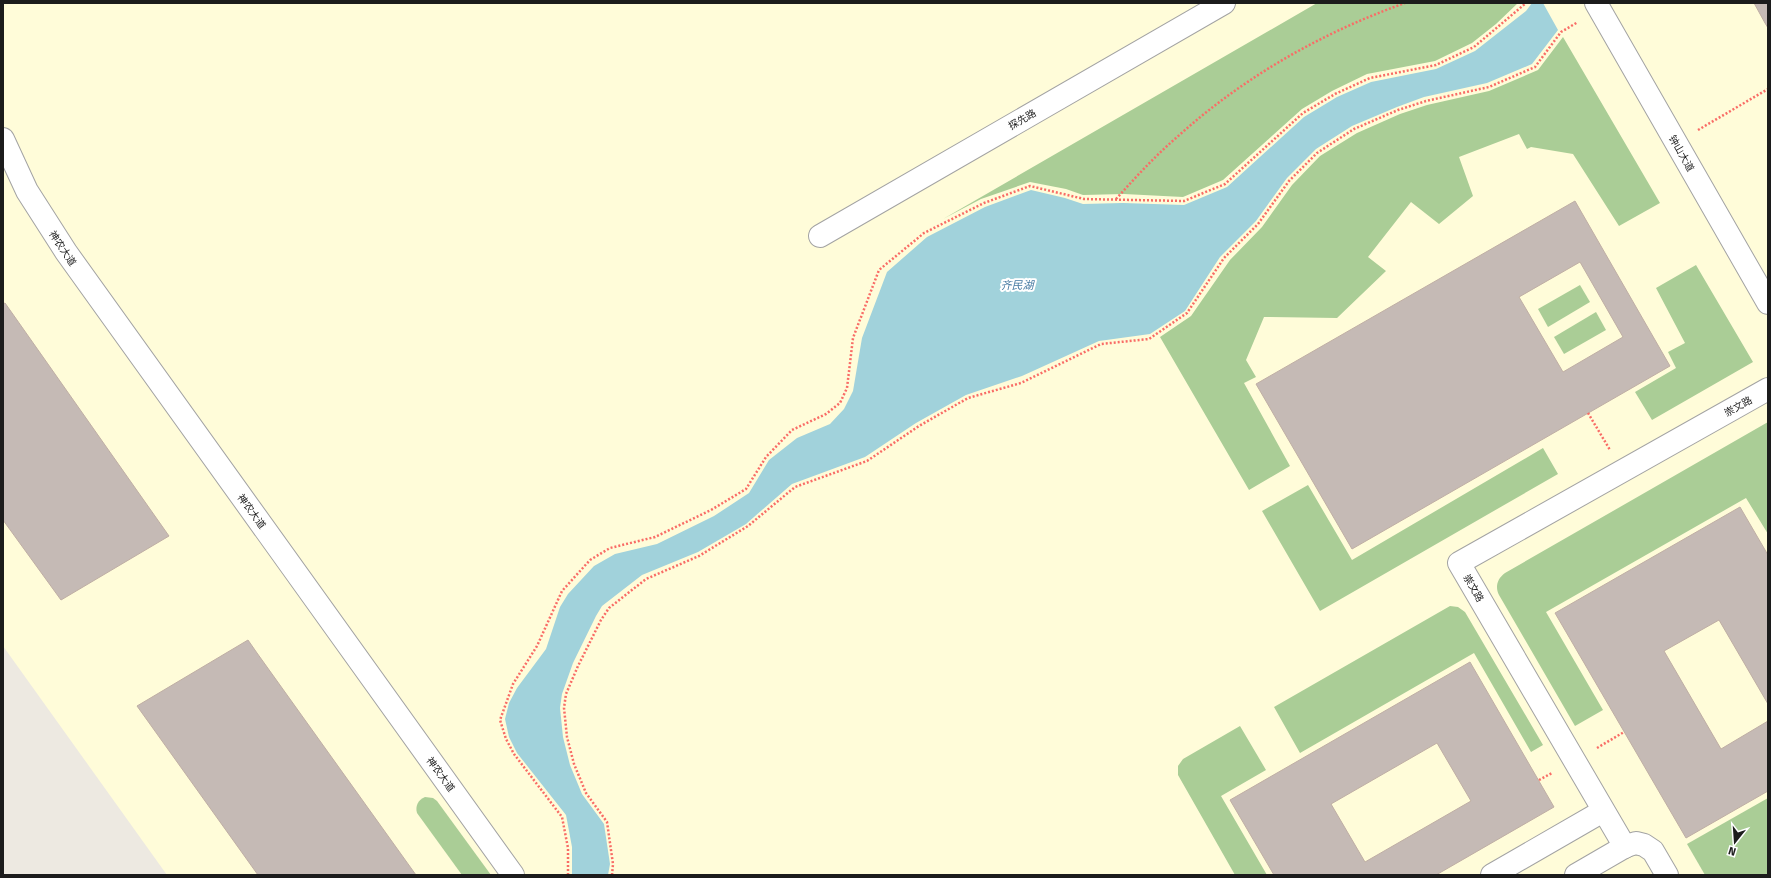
<svg xmlns="http://www.w3.org/2000/svg" width="1771" height="878" font-family="'Fira Sans','Noto Sans SC',sans-serif">
<style>
.education{fill:#fffcd9}
.forest{fill:#aacd96}
.water{fill:#a1d2db}
.building{fill:#c5bab5;stroke:#bfaea4;fill-rule:evenodd}
.lines{fill:none;stroke-linecap:round;stroke-linejoin:round}
.minor-casing{stroke:#a3a3a3;stroke-width:24}
.path{stroke:#f96c66;stroke-width:2.5;stroke-dasharray:2 2;stroke-linecap:butt}
.minor{stroke:#fff;stroke-width:22}
.labels{text-anchor:middle;stroke-width:4;stroke-linejoin:round;paint-order:stroke}
.street-label{font-size:10px;fill:#1c1c1c;stroke:#fff}
.water-label{font-size:11px;font-style:italic;fill:#467aa2;stroke:#fff}
</style>
<rect width="100%" height="100%" fill="#ede9e1"/>
<polygon class="education" points="3,3 1768,3 1768,875 167,875 3,646"/>
<g class="forest">
<polygon points="1317,3 1518,3 1496,24 1472,43 1435,61 1367,74 1332,91 1302,109 1223,180 1183,197 1124,194 1083,195 1066,189 1030,182 981,199 943,219"/>
<polygon points="1563,37 1660,203 1619,226 1573,154 1531,147 1527,149 1519,134 1459,157 1473,196 1439,224 1411,202 1368,257 1386,271 1337,318 1264,317 1246,360 1256,377 1244,383 1290,466 1249,490 1160,337 1191,316 1230,260 1262,227 1292,185 1320,156 1357,133 1400,114 1427,105 1489,91 1538,70"/>
<polygon points="1696,265 1753,362 1652,420 1635,392 1676,368 1668,352 1685,343 1656,288"/>
<polygon points="1580,285 1590,302 1548,327 1538,309"/>
<polygon points="1596,312 1606,330 1564,354 1554,337"/>
<path d="M1768 422V534L1746 498 1546 612 1603 710 1575 726 1499 595C1495 587 1497 579 1505 573Z"/>
<polygon points="1543,448 1558,474 1320,611 1262,511 1308,485 1352,560"/>
<polygon points="1450,606 1458,607 1465,612 1543,745 1531,752 1474,653 1300,753 1274,707"/>
<polygon points="1240,726 1266,770 1221,796 1267,875 1235,875 1178,775 1178,766 1183,759"/>
<path d="M425 797 433 798 437 801 491 875H462L417 813C415 806 418 800 425 797Z"/>
<polygon points="1768,798 1768,875 1705,875 1687,844"/>
</g>
<polygon class="water" points="1532,3 1543,3 1558,30 1532,64 1487,83 1424,97 1397,107 1352,126 1316,149 1287,178 1256,221 1220,257 1185,311 1150,334 1099,341 1022,376 966,395 916,423 865,457 792,484 746,524 698,552 642,575 602,606 596,616 573,663 562,694 560,708 563,737 570,765 582,794 604,824 610,864 608,875 572,875 572,847 566,815 517,753 509,737 505,719 509,703 517,688 546,649 560,607 568,594 594,566 615,554 657,544 714,516 749,493 769,460 797,438 830,424 844,409 853,391 862,338 887,272 927,237 985,207 1031,190 1065,198 1083,204 1123,203 1184,205 1227,187 1304,117 1337,97 1371,82 1436,69 1475,51 1526,11"/>
<g class="building">
<polygon points="1754,3 1768,3 1768,28 1765,23"/>
<path d="M1575 201 1670 366 1352 549 1256 384ZM1580 262 1623 337 1563 372 1519 297Z"/>
<polygon points="5,303 169,536 61,600 3,520 3,304"/>
<polygon points="1740,507 1768,555 1768,704 1719,620 1664,651 1721,749 1768,721 1768,791 1686,838 1555,613"/>
<polygon points="248,640 257,653 416,875 258,875 137,706"/>
<path d="M1470 662 1554 807 1436 875H1274L1230 800ZM1437 743 1471 801 1365 862 1331 804Z"/>
</g>
<g class="lines">
<g class="minor-casing">
<g id="minor">
<polyline points="1596,3 1768,303"/>
<polyline points="3,139 27,191 66,252 513,875"/>
<polyline points="820,236 1224,3"/>
<polyline points="1625,847 1459,563 1768,389"/>
<polyline points="1492,875 1603,811"/>
<polyline points="1576,875 1626,846 1636,843 1644,845 1653,851 1667,875"/>
</g>
</g>
<g class="path">
<polyline points="1698,130 1768,89"/>
<path d="M1116 199C1135 178 1154 157 1176 138 1242 78 1321 33 1405 3"/>
<polyline points="1588,413 1610,450"/>
<polyline points="1597,748 1624,732"/>
<polyline points="1539,780 1552,773"/>
<polyline points="568,875 568,848 562,817 514,754 506,739 500,720 513,684 537,646 562,591 590,560 610,548 655,537 711,510 746,489 766,457 792,430 826,414 840,403 847,388 853,338 879,270 924,233 984,203 1030,186 1084,199 1184,201 1225,184 1303,113 1335,94 1370,78 1436,65 1474,47 1526,3"/>
<polyline points="612,875 613,864 607,822 586,793 574,764 567,737 564,708 566,694 578,666 601,620 609,608 646,579 699,556 748,526 795,487 867,461 919,426 968,398 1021,383 1101,344 1149,339 1187,313 1224,258 1258,224 1289,181 1317,153 1354,129 1398,110 1426,101 1489,87 1535,67 1561,32 1578,22"/>
</g>
<use href="#minor" class="minor"/>
</g>
<g class="labels">
<g class="street-label">
<text transform="translate(1022 119) rotate(-30)" y="4">探先路</text>
<text transform="translate(1682 153) rotate(60)" y="4">钟山大道</text>
<text transform="translate(63 248) rotate(56)" y="4">神农大道</text>
<text transform="translate(1738 406) rotate(-29)" y="4">崇文路</text>
<text transform="translate(252 511) rotate(54)" y="4">神农大道</text>
<text transform="translate(1474 588) rotate(60)" y="4">崇文路</text>
<text transform="translate(441 774) rotate(54)" y="4">神农大道</text>
</g>
<g class="water-label">
<text x="1017" y="289">齐民湖</text>
</g>
</g>
<rect width="1771" height="878" fill="none" stroke="#1c1c1c" stroke-width="8"/>
<g transform="translate(1735 842) rotate(197)" stroke="#ffffff" stroke-width="3" paint-order="stroke">
<path d="M0-3L7 15L0 10L-7 15Z" fill="#1c1c1c"/>
<text y="-6" font-size="11" font-weight="bold" text-anchor="middle" fill="#1c1c1c">N</text>
</g>
</svg>
